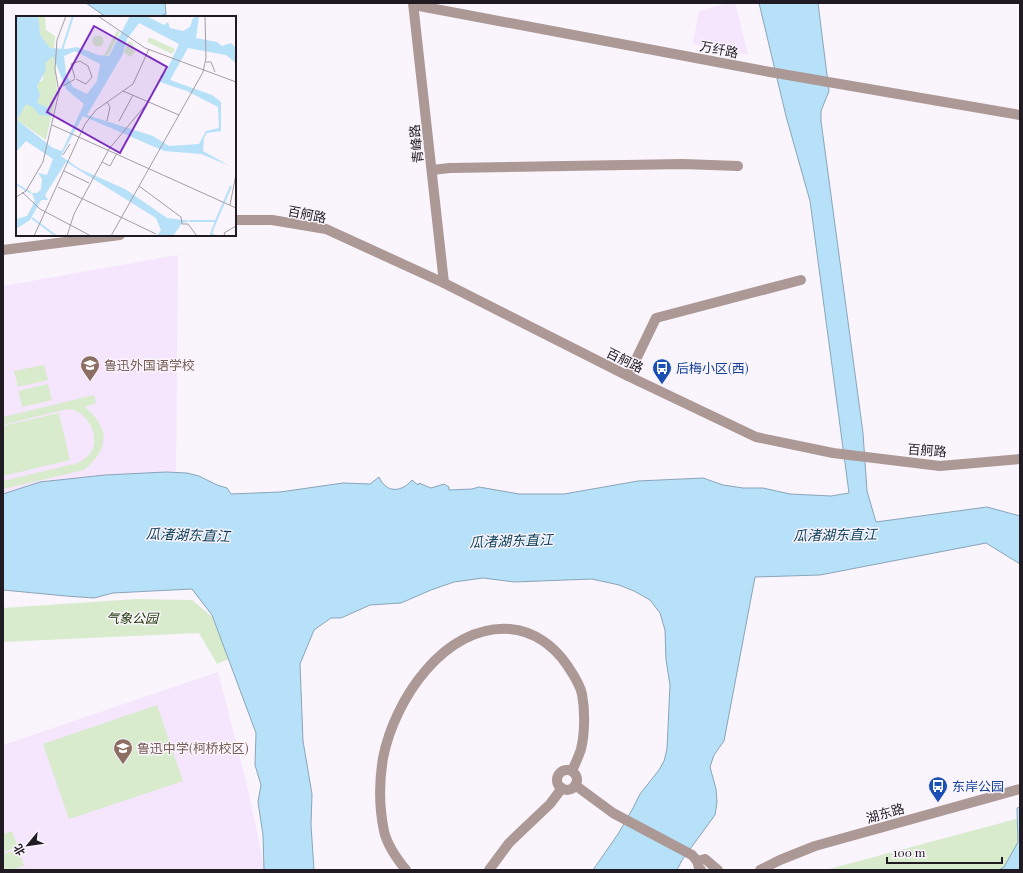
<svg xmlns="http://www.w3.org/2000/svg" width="1023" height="873" font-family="'Playfair Display','Noto Sans SC',serif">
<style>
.built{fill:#f5e5fd}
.green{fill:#d8eccd}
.water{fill:#b7e0f9;stroke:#8aa5b8}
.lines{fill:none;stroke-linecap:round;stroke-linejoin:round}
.minor{stroke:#ac9894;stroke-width:10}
.labels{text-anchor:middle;stroke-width:3;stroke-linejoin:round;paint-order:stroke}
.street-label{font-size:13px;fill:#201a22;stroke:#faf4fd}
.education-label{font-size:13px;fill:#785e54;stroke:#faf4fd;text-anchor:start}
.transit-label{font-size:13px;fill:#164399;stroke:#faf4fd;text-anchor:start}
.park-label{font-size:13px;font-style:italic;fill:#203d09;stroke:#faf4fd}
.water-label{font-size:14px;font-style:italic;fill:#073e57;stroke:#faf4fd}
.inset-river{fill:none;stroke:#b7e0f9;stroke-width:2}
.inset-road{fill:none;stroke:#a39da5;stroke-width:1}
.view{fill:#7b2cbf;fill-opacity:0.15;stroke:#7b2cbf;stroke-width:2}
.inset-edge{fill:none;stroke:#201a22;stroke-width:2}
</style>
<rect width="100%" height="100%" fill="#faf4fd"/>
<g class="built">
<polygon points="728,3 735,3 748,55 693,44 699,11"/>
<polygon points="178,255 176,479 3,501 3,286"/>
<polygon points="218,672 247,785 265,870 3,870 3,745"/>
</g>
<g class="green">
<polygon points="44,365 48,380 18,387 14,371"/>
<polygon points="48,384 52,400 22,407 18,391"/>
<path d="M94 395 96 403 85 407C91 413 98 419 101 427 109 444 97 459 84 470L3 489V481L78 463C84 459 91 455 93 448 98 435 89 417 76 411 74 410 70 409 67 409L3 425V417Z"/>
<polygon points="59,413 70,460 3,476 3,426"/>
<polygon points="136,599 192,600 216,620 233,657 217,664 199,633 3,642 3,608"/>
<polygon points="157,705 183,781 69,819 43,744"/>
<polygon points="1020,818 1020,870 828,870 829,869"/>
<polygon points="12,831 18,847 3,852 3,834"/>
<polygon points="18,849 24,866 12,870 3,870 3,854"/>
</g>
<g class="water">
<polygon points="86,3 165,3 166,14 157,17 106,17"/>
<path d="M759 3H818L829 91 821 111V121L863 433 867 491 876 522 987 507 1020 516V564L986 543 820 575 755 577 724 741 714 755 710 767 716 789 717 802 715 815 682 860 677 870H593L618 834 632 810 640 794 659 770 664 761 667 749 670 685 666 660 665 630 660 613 650 600 634 591 619 585 592 579 514 582 483 578 454 582 431 590 401 603 370 605 341 618H331L314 630 300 664 303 741 312 794 311 825 314 870H264L263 835 258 802 261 785 255 765 256 733 212 615 192 589 113 593 94 598 66 596 3 590V494L40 482 105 475 166 472 187 473 199 476 217 485 227 488 231 494 280 492 343 483 370 484 379 477C386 493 401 493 412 480L418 485 419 483 431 488 444 484 449 487V490L472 489 479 487 519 494H564L638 481 703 478 723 485 743 488H763L790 494 831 496 849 493 810 201 786 116Z"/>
<polygon points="1020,807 1020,870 999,870 1004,867 1018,842 1017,808"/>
</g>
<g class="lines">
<g class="minor">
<polyline points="413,3 444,283"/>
<polyline points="414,5 770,72 1020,115"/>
<polyline points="432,170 450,168 683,164 738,166"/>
<polyline points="235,220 272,220 326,229 444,283 628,376 756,437 833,453 940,466 1020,459"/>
<polyline points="3,250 120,235"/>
<polyline points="628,376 656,318 801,280"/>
<circle cx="567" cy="780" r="10"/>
<polyline points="575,785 613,813 692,855 697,861"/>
<path d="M406 870C397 859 387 845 384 831 379 807 379 782 383 758 394 701 444 624 510 629 534 631 554 646 567 665 573 674 580 684 582 694 585 710 585 733 581 749 579 756 575 764 572 771"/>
<polyline points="489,870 509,843 550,804 562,788"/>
<polyline points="701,870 699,868 697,861 705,859 718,870"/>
<polyline points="760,870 780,860 815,846 1020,789"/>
</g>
</g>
<defs>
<g id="school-pin" transform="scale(1)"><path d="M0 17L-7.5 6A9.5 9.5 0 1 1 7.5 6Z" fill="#8d6e63" stroke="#faf4fd"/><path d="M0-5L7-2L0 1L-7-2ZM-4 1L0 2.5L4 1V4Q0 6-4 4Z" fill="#fff"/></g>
<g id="bus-pin" transform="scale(1)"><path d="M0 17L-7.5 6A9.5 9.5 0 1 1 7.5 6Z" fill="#1a4fb4" stroke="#faf4fd"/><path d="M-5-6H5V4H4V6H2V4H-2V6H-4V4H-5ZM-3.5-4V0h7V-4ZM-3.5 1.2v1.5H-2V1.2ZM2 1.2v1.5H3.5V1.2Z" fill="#fff"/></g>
</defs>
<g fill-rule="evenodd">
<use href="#school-pin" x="90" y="365"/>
<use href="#bus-pin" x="662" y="368"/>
<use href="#school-pin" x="123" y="748"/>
<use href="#bus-pin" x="938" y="786"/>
</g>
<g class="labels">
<g class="street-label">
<text transform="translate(719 49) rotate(11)" y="5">万纤路</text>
<text transform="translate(416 144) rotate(-96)" y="5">青峰路</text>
<text transform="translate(307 214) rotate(11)" y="5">百舸路</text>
<text transform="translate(625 360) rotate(26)" y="5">百舸路</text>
<text transform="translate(927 450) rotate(4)" y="5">百舸路</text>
<text transform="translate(885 813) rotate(-16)" y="5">湖东路</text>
</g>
<g class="education-label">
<text x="104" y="370">鲁迅外国语学校</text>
<text x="137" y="753">鲁迅中学(柯桥校区)</text>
</g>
<g class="transit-label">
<text x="676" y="373">后梅小区(西)</text>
<text x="952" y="791">东岸公园</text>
</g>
<g class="park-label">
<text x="132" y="623">气象公园</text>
</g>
<g class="water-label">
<text transform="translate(188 535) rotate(2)" y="5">瓜渚湖东直江</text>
<text transform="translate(835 535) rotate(-1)" y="5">瓜渚湖东直江</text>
<text transform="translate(511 541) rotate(-2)" y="5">瓜渚湖东直江</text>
</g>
</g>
<g transform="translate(16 16)">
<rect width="220" height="220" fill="#faf4fd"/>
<path d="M21 0H29L30 14 39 20 38 33 32 31 24 19ZM101 14 104 17 92 39 86 40 89 38ZM76.5 25a5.5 5.5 0 1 1 11 0a5.5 5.5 0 1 1-11 0ZM133 21 159 33 156 38 131 26ZM113 25 117 27V31L119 30 116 34 120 35 114 41 108 36ZM35 40H38L41 75 30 124 1 104 7 89 23 79 21 67 27 64 28 46Z" fill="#d8eccd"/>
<path d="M0 0H22L24 19 34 32 51 33 61 31 82 39 93 40 114 0H130L148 9 152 6 154 12 167 15 174 11 177 2 183 0 180 22 201 26 206 30 215 27 220 32V47L210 39 172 32 154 64 196 79 205 86V115L191 117 188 122 187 135 214 150 185 138 148 135 67 100 45 140 64 153 109 173 151 202 176 205 166 207 157 220H141L145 214 140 202 50 146 29 179 32 184H25L14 204 0 213V203L11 200 19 185 16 177H21L25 173 26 163 22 157 31 159 37 143 10 125 0 136ZM123 7 163 28 150 56 144 60V66L171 75 202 91 203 112 190 115 183 128 153 130 137 120 71 99 107 38 111 23ZM59 35 84 48 81 65 71 78 57 71 50 58 48 40ZM37 40 50 73 68 88 46 135 37 132 1 104 10 88 18 92 23 99 36 100 31 91 21 87 24 79 21 70 30 54 29 47Z" fill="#b7e0f9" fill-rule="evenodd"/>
<path class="inset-river" d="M46 34 57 0M0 168 15 177M16 202 40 220M174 205H200L215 170M199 220 195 218 200 205"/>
<path class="inset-road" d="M82 0 129 32 220 66M190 46H195L199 56M59 62 55 48 64 45 72 50 76 61 70 68 60 63M47 70 59 63M107 75 163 99M91 86 94 91 91 105M103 105 117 79M36 109 220 192M47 139 54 128M86 146 94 150 101 137M48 155 73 167M123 170 165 201 166 208H172L181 220M42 171 140 218M6 176 24 193 75 220M0 181 10 175 27 146 43 76 39 53 41 24 50 0M214 189 220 158M18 220 69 108 80 94 117 68 133 33M51 220 58 198 93 133 132 86M95 220 187 56 190 42 189 0M209 220 208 217 220 210"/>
<path class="view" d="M78 10 151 51 104 137 31 96Z"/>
<rect width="220" height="220" class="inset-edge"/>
</g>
<rect width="1023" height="873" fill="none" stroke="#201a22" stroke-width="8"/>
<g transform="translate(28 845) rotate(241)" stroke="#faf4fd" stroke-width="3" paint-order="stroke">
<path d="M0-3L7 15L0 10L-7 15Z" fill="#201a22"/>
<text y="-6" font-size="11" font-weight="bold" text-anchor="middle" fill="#201a22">北</text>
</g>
<path d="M887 857v6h115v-6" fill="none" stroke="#201a22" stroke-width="2"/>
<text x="893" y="857" font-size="12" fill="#201a22" stroke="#faf4fd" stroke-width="3" paint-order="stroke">100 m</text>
</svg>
